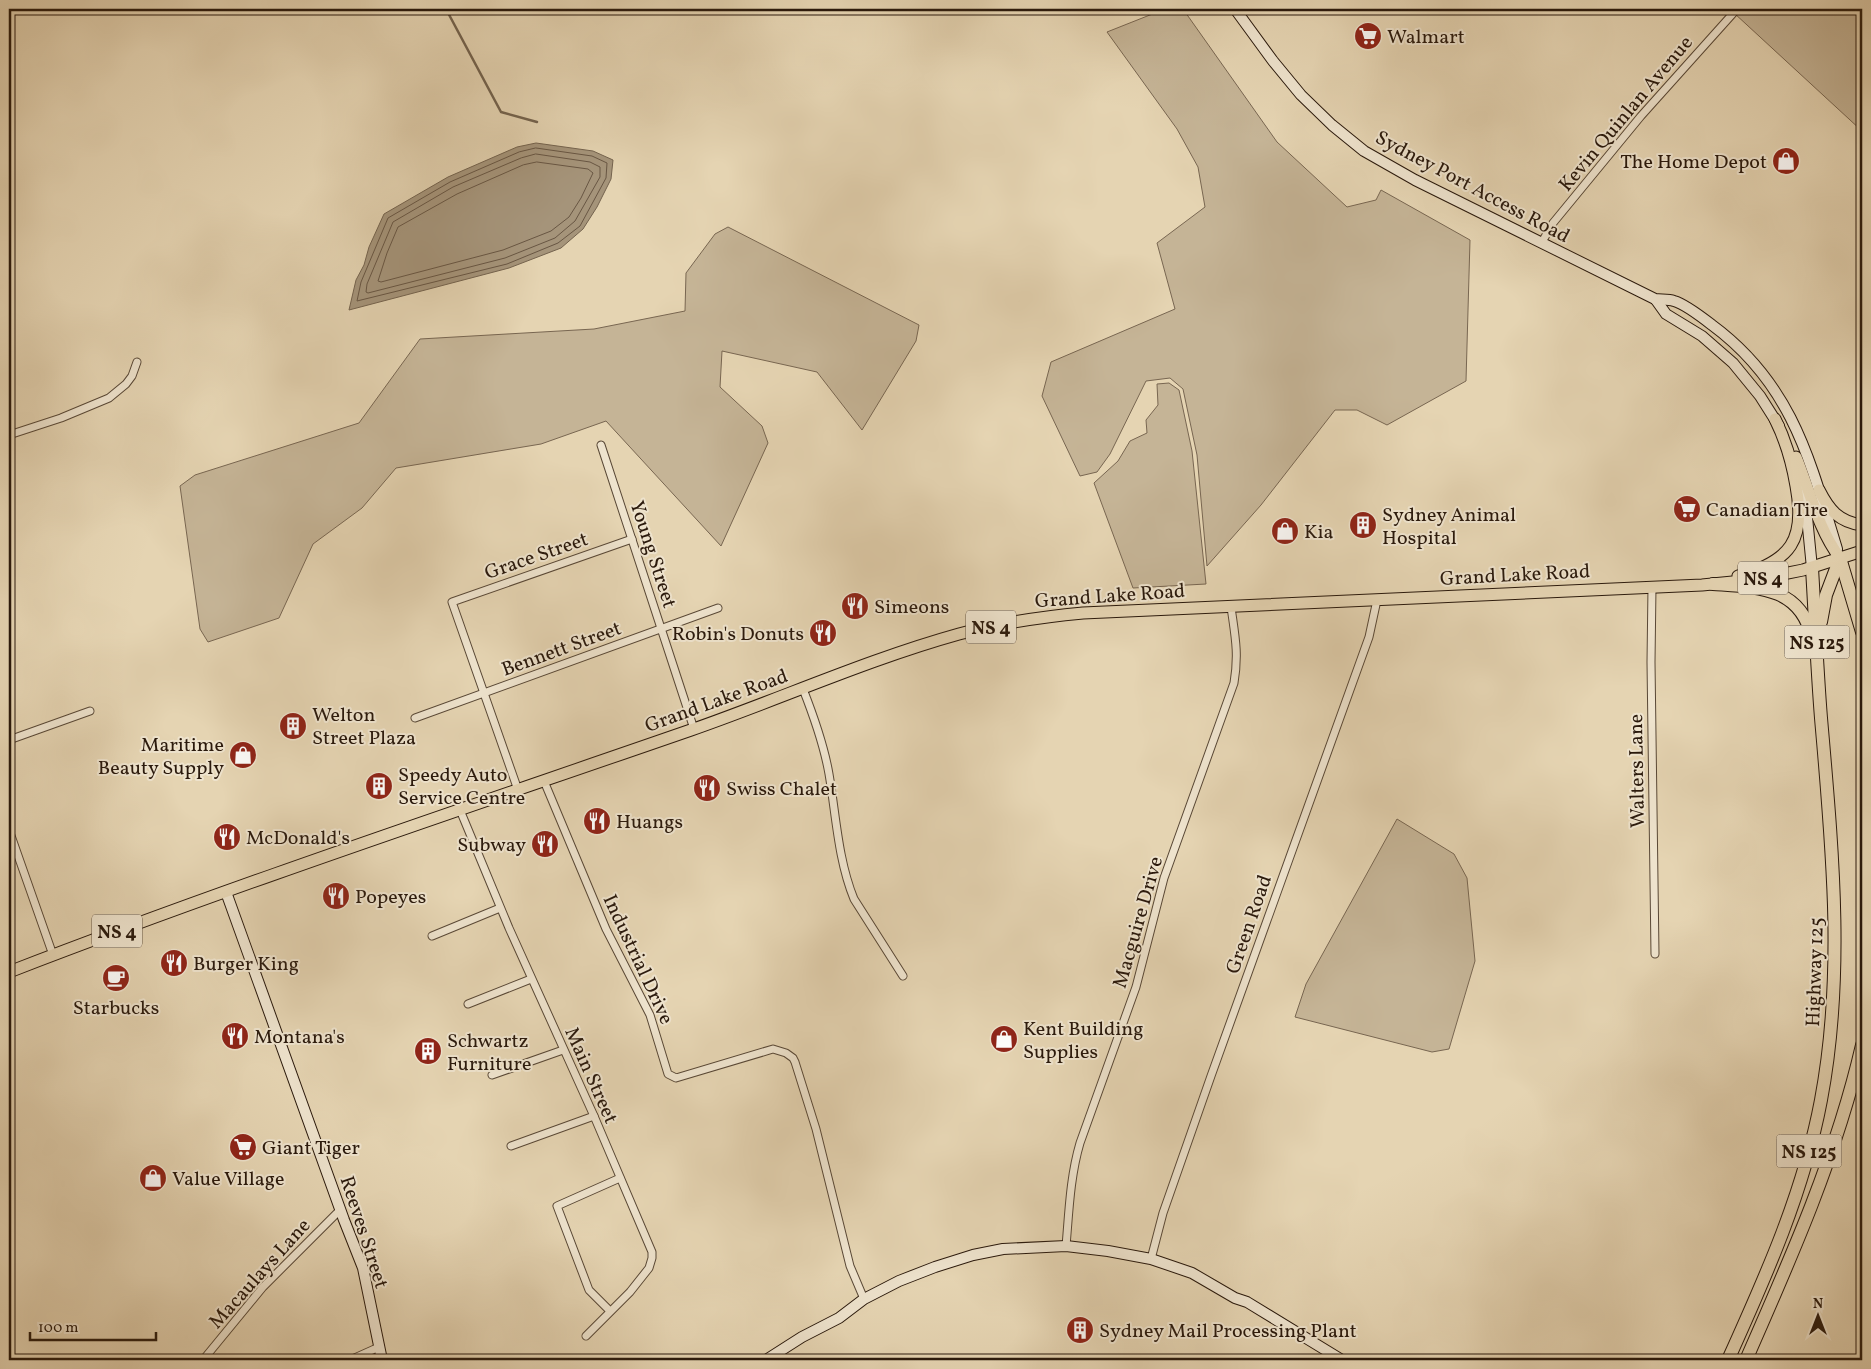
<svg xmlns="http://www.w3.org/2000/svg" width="1871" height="1369" font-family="Vollkorn,serif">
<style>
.green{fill:#c5b496;stroke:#786651}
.water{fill:#a5947a;stroke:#74634e}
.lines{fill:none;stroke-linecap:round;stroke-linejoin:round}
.shore{stroke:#685643;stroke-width:1}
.stream{stroke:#74634e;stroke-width:2.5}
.street-casing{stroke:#594836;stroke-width:9}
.secondary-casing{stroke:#2a190c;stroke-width:12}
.primary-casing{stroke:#2a190c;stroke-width:13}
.highway-casing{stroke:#2a190c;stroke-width:14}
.street{stroke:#eee3cd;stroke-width:7}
.secondary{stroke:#eee3cd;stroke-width:10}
.primary{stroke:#e5d4b2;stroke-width:11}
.highway{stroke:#e5d4b2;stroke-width:12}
.labels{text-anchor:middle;stroke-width:4;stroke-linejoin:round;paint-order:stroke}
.shield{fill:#eee3cd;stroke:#655646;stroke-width:1}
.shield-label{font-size:19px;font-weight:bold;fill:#2a190c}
.poi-label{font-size:20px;fill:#2a190c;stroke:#eee3cd;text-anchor:start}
.street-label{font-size:20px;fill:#2a190c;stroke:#eee3cd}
</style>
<rect width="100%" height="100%" fill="#e5d4b2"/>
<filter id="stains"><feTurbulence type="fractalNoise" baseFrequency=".004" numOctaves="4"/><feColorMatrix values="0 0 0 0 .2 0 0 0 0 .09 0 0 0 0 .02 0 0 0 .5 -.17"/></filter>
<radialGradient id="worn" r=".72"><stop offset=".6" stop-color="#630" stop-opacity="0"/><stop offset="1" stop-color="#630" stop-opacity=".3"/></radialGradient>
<g class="green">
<polygon points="1165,9 1183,9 1277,142 1347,207 1376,200 1381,190 1470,240 1466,381 1387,425 1357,410 1335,410 1261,505 1207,566 1197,455 1183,389 1170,378 1146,381 1110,454 1097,472 1080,476 1042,396 1051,362 1175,309 1157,243 1205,207 1198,167 1177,129 1107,32"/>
<polygon points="1731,9 1862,9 1862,131 1734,13"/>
<polygon points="728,227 919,325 916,341 862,430 817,372 722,351 720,387 762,426 768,443 721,546 606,421 541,444 396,468 362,508 313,544 279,618 208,642 200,629 180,486 195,475 359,423 420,339 594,329 685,311 686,273 715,234"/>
<polygon points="1169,383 1179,390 1192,451 1206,584 1133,588 1094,483 1118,461 1130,441 1147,433 1146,420 1158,405 1157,384"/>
<polygon points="1397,819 1454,854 1467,878 1475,961 1449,1049 1432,1052 1295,1017 1306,984"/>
</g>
<polygon class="water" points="536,143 593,151 613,160 611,179 597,207 583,229 561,248 509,268 349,310 356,280 364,265 369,247 384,214 448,177 517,147"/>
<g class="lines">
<g class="shore">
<polygon points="536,148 592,156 607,163 606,178 580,226 558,243 507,264 357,301 361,282 388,218 450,182 519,152"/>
<polygon points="536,154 590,162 600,167 600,177 575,221 555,238 505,258 368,293 366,292 367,284 393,222 453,187 521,158"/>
<polygon points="537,162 588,169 593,173 581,198 569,217 551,231 503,250 381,282 378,281 387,253 398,227 457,194 523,165"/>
</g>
<polyline class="stream" points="446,9 501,112 537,122"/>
<g class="street-casing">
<g id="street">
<polyline points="1542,242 1553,223 1641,116 1737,9"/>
<polyline points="9,435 61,418 109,398 126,384 132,376 137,362"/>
<polyline points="601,445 694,729"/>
<polyline points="1652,587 1651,662 1655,954"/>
<path d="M803 689C814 717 824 745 829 774 836 815 838 860 854 899L903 976"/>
<polyline points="415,718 718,608"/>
<polyline points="9,740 90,711"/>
<polyline points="544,781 606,929 650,1015 668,1074 676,1078 773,1049 786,1053 793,1058 795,1062 816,1129 850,1266 864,1299"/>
<polyline points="518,790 452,602 632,539"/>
<polyline points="460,810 509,928 594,1116 652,1252 652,1258 649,1268 630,1292 586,1336"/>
<polyline points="9,830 53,955"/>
<polyline points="432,936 500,908"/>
<polyline points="468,1004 531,979"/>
<polyline points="492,1075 563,1050"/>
<polyline points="511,1146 594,1116"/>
<path d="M1066 1246C1069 1212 1070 1177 1080 1143L1136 987 1164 878 1234 683C1239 653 1235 636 1231 607"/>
<polyline points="1151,1259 1163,1213 1211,1076 1369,637 1377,600"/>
<polyline points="610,1311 589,1290 557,1206 620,1178"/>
<polyline points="203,1360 263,1287 340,1210"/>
<polyline points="350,1360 379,1347"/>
</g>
</g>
<g class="secondary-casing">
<g id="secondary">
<path d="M1235 9 1273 61 1301 95 1332 125 1364 151 1415 180 1655 299C1661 300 1668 299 1674 301 1685 304 1703 318 1712 325 1792 384 1810 460 1837 549"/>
<polyline points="1656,300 1666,314 1702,336 1733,363 1760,396 1779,426"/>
<polyline points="1800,479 1806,507 1812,568"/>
<polyline points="226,892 344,1220 363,1268 382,1360"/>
<polyline points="766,1360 802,1337 839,1318 864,1299 899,1281 935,1267 973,1255 1003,1249 1066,1246 1108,1251 1151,1259 1192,1273 1235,1298 1247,1302 1342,1360"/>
</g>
</g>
<g class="primary-casing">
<g id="primary">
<path d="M1796 457C1810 491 1818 529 1840 558"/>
<path d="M1819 490C1829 510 1839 522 1862 525"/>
<path d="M1738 576C1791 561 1806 540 1796 486 1792 462 1786 441 1775 419"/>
<path d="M9 972C234 885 463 809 691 730 780 699 869 659 959 634 999 623 1041 617 1083 613L1702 585 1753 580 1803 570 1862 551"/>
</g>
</g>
<g class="highway-casing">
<g id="highway">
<polyline points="1840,558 1862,632"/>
<path d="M1713 584C1756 587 1801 586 1812 638"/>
<polyline points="1821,622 1826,595 1840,558"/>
<path d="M1728 1360C1766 1276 1804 1191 1821 1100 1845 973 1832 846 1821 718 1817 668 1815 618 1812 568"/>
<path d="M1746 1360C1791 1258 1837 1154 1862 1045"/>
</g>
</g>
<use href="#street" class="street"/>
<use href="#secondary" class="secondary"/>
<use href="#primary" class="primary"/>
<use href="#highway" class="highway"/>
</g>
<defs>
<g id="supermarket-disc" transform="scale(1.4375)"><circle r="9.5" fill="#8f2418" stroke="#eee3cd"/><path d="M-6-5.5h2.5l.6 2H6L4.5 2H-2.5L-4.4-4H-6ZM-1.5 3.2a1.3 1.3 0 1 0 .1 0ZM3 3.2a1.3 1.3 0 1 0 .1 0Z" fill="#fff"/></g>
<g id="shop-disc" transform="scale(1.4375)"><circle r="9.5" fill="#8f2418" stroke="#eee3cd"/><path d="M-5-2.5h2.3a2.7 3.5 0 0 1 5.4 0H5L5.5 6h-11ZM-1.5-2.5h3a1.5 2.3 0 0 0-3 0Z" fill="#fff"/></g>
<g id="building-disc" transform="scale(1.4375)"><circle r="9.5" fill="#8f2418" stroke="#eee3cd"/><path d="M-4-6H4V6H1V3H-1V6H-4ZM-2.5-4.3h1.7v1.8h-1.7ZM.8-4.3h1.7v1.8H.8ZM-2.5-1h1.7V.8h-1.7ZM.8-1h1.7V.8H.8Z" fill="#fff"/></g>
<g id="restaurant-disc" transform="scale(1.4375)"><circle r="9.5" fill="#8f2418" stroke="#eee3cd"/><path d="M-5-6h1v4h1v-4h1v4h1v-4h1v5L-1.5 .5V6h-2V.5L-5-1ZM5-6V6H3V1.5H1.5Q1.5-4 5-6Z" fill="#fff"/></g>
<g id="cafe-disc" transform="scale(1.4375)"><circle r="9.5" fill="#8f2418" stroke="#eee3cd"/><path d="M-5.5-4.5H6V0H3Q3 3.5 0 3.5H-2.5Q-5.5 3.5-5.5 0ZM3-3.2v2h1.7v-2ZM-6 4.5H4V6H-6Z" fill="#fff"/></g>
</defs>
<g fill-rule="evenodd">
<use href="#supermarket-disc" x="1368" y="36"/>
<use href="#shop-disc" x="1786" y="161"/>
<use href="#supermarket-disc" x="1687" y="509"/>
<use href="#building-disc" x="1363" y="525"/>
<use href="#shop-disc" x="1285" y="531"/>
<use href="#restaurant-disc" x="855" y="606"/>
<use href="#restaurant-disc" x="823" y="633"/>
<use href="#building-disc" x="293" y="726"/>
<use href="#shop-disc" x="243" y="755"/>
<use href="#building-disc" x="379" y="786"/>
<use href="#restaurant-disc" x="707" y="788"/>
<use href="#restaurant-disc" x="597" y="821"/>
<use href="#restaurant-disc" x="227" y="837"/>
<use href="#restaurant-disc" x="545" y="844"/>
<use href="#restaurant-disc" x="336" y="896"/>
<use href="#restaurant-disc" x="174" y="963"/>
<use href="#cafe-disc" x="116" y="978"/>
<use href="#restaurant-disc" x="235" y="1036"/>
<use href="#shop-disc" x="1004" y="1039"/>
<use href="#building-disc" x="428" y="1051"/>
<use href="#supermarket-disc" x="243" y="1147"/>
<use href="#shop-disc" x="153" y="1178"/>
<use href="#building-disc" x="1080" y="1330"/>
</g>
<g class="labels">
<g class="shield">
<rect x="1738" y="561.5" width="50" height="33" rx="4"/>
<rect x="966" y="610.5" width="50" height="33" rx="4"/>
<rect x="1784.5" y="625.5" width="65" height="33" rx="4"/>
<rect x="92" y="914.5" width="50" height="33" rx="4"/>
<rect x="1776.5" y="1134.5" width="65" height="33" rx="4"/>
</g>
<g class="shield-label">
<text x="1763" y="585">NS 4</text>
<text x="991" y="634">NS 4</text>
<text x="1817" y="649">NS 125</text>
<text x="117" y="938">NS 4</text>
<text x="1809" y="1158">NS 125</text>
</g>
<g class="poi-label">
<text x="1387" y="43">Walmart</text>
<text x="1767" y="168" text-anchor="end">The Home Depot</text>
<text x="1706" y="516">Canadian Tire</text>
<text x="1382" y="521">Sydney Animal<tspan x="1382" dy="23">Hospital</tspan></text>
<text x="1304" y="538">Kia</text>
<text x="874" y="613">Simeons</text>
<text x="804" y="640" text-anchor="end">Robin's Donuts</text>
<text x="312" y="721">Welton<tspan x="312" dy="23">Street Plaza</tspan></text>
<text x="224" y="751" text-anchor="end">Maritime<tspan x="224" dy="23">Beauty Supply</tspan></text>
<text x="398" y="781">Speedy Auto<tspan x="398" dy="23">Service Centre</tspan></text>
<text x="726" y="795">Swiss Chalet</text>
<text x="616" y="828">Huangs</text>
<text x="246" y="844">McDonald's</text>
<text x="526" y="851" text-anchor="end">Subway</text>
<text x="355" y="903">Popeyes</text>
<text x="193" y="970">Burger King</text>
<text x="116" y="1014" text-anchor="middle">Starbucks</text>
<text x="1023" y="1035">Kent Building<tspan x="1023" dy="23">Supplies</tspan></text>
<text x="254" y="1043">Montana's</text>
<text x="447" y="1047">Schwartz<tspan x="447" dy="23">Furniture</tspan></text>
<text x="262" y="1154">Giant Tiger</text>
<text x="172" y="1185">Value Village</text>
<text x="1099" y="1337">Sydney Mail Processing Plant</text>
</g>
<g class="street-label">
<text transform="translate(1625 113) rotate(-50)" y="7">Kevin Quinlan Avenue</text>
<text transform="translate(1473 186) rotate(28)" y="7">Sydney Port Access Road</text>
<text transform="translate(654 554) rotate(72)" y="7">Young Street</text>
<text transform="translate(536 555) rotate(-19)" y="7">Grace Street</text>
<text transform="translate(1515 574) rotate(-3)" y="7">Grand Lake Road</text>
<text transform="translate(1110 595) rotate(-4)" y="7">Grand Lake Road</text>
<text transform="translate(561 648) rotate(-20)" y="7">Bennett Street</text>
<text transform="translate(716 700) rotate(-20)" y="7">Grand Lake Road</text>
<text transform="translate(1636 771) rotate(-91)" y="7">Walters Lane</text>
<text transform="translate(1137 922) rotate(-74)" y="7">Macguire Drive</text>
<text transform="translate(1248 924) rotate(-71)" y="7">Green Road</text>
<text transform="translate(639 959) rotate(65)" y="7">Industrial Drive</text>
<text transform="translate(1814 972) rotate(-88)" y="7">Highway 125</text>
<text transform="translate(592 1075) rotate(66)" y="7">Main Street</text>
<text transform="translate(365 1232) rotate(72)" y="7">Reeves Street</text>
<text transform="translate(259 1273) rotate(-48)" y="7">Macaulays Lane</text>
</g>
</g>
<rect width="1871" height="1369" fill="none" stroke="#e5d4b2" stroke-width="30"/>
<rect x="10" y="10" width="1851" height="1349" fill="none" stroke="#2a190c" stroke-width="2.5"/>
<rect x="15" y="15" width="1841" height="1339" fill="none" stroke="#2a190c"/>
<g transform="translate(1818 1316)" stroke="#eee3cd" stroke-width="4" paint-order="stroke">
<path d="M0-4L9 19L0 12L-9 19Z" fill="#2a190c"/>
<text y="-8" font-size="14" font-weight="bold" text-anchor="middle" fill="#2a190c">N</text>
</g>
<path d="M30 1332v8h126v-8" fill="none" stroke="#2a190c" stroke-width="2.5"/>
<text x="38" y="1332" font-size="15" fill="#2a190c" stroke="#eee3cd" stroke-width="4" paint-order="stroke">100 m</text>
<rect width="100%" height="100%" filter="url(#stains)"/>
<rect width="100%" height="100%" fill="url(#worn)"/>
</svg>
